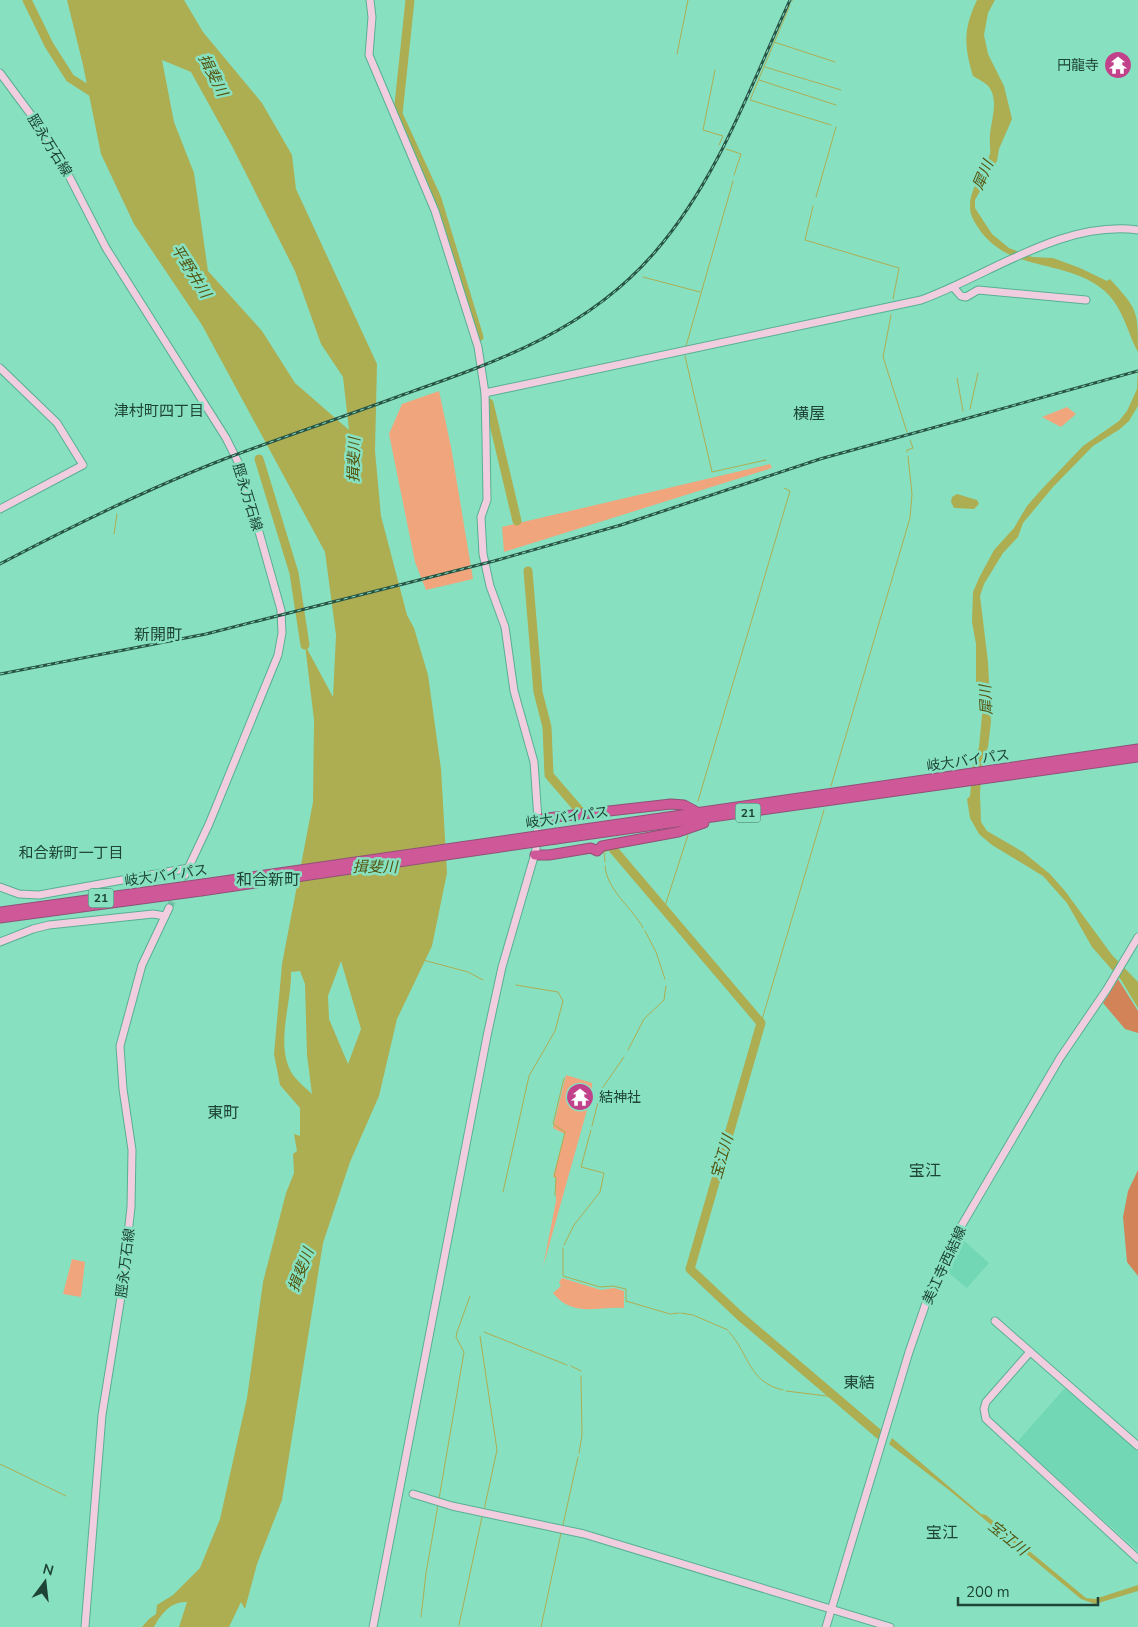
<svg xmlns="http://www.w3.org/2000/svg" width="1138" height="1627" font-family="'Nunito Sans','Noto Sans JP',sans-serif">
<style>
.built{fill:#72d7b4}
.green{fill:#f0a57d}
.forest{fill:#d28357}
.water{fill:#adad52;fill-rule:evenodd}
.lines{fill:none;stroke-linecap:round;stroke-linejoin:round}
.stream{stroke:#adad52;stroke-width:1}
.river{stroke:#adad52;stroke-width:9}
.secondary-tunnel{stroke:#72c2a5;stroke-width:7;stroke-dasharray:7 3.5;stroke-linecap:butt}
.secondary-casing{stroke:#57b092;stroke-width:9}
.highway-casing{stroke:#915177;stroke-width:11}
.secondary{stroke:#f1cde0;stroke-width:7}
.highway{stroke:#cf5899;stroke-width:9}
.rail-casing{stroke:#295546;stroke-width:3}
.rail{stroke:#87e1c1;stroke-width:1;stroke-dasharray:4;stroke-linecap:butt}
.highway-bridge-casing{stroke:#915177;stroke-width:11;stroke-linecap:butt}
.highway-bridge{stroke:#cf5899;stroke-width:9}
.labels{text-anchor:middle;stroke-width:5;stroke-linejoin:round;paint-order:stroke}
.shield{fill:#87e1c1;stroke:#3e7360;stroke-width:1}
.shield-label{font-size:12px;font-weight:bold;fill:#1e4437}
.poi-label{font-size:14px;fill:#1e4437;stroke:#87e1c1;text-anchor:end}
.street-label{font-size:14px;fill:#1e4437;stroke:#87e1c1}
.water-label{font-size:15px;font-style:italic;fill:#55540e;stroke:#87e1c1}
.neighbourhood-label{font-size:15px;fill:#1e4437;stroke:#87e1c1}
.quarter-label{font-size:16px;fill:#1e4437;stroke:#87e1c1}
</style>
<rect width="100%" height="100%" fill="#87e1c1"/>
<g class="built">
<polygon points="962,1239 989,1263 967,1288 950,1274 948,1267"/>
<polygon points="1065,1388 1138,1451 1138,1551 1017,1442"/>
</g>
<g class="green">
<polygon points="439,391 451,447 473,579 426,590 415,562 389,434 402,404"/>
<polygon points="1067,407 1076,414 1061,427 1042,417"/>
<polygon points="770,464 772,468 504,552 502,527"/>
<polygon points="566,1075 592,1083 592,1092 543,1267 556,1201 556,1178 553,1177 565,1134 553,1128"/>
<polygon points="72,1259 85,1262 81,1297 63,1294"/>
<path d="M562 1278 601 1290 614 1288 624 1291V1308C597 1306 573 1318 553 1293L561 1286 559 1282Z"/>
</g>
<g class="forest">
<polygon points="1118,979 1138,1011 1138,1033 1125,1029 1103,1003"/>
<polygon points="1138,1170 1138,1276 1127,1262 1123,1217 1128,1191"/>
</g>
<g class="water">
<path d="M67 0H184L203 32 262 103 292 155 296 189 377 364 375 451 381 516 407 615 414 628 428 675 441 769 447 873 432 946 397 1019 379 1096 350 1162 323 1243 282 1500 257 1564 245 1609 241 1602 229 1627H179L187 1602C171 1601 161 1614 154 1627H142L149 1619 156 1614 157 1605 173 1595 200 1568 220 1519 247 1398 263 1282 286 1193 294 1173 293 1154 297 1151 294 1134 300 1136V1108L280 1085 274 1054 282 964 313 802 314 720 305 645 333 697 336 635 325 552 202 325 134 224 101 154 83 65ZM162 60 191 72 232 146 295 271 321 344 343 377 349 430 295 383 262 331 208 271 194 173 174 122ZM341 961 361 1029 348 1064 329 1019 328 996ZM300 971 305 984 307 1055 312 1094C306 1088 298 1082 293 1075 274 1046 292 1004 291 972Z"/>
<path d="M977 0H995L988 13 984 35 988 54 1004 86 1012 119 999 149 997 161 975 200V208L992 234 1009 248 1032 257 1053 258 1080 268 1107 281 1110 279C1138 310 1138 310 1138 352 1126 330 1123 305 1101 288 1060 257 1003 274 974 221 961 198 983 176 990 154 991 148 989 141 990 135 991 120 999 101 989 87 986 83 978 79 973 76 964 46 963 29 977 0Z"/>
<polygon points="1138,368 1138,406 1129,421 1120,429 1093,446 1053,487 1023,523 1018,537 1003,553 984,584 980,596 988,662 991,722 988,747 982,761 980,794 981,822 987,831 1023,852 1050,874 1065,891 1112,955 1138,982 1138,1008 1121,980 1092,947 1067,903 1043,876 992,845 979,834 970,818 967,799 970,796 973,765 979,747 983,705 976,684 976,644 972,622 973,592 979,578 994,550 1014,528 1027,506 1041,490 1083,446 1119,421 1127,411 1137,389"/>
<polygon points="957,494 977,500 979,504 974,509 954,508 951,502 952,497"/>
<polygon points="892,1438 981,1514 986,1515 1086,1598 1095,1599 1138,1585 1138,1591 1095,1604 1081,1599 949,1490 889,1444"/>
</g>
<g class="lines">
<g class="stream">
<polyline points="792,1 792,0"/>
<polyline points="790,5 750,100 831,125"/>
<polyline points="774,42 835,62"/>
<polyline points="677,54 688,0"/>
<polyline points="765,67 841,90"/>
<polyline points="715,70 703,130 723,136 719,145"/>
<polyline points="759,80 836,105"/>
<polyline points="726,149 741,154 734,175"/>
<polyline points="816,197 836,127"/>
<polyline points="813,206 805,240 899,268 893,299"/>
<polyline points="643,277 700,292"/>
<polyline points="891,315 883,357 907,432"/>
<polyline points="686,346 733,181"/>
<polyline points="685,356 712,472 766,460"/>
<polyline points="957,378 963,411"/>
<polyline points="970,409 978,373"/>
<polyline points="907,452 907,450 913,448 910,440"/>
<polyline points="114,534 117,514"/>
<polyline points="831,786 910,518 912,494 908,456"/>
<polyline points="698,801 790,491 784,488"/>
<polyline points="605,862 604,852 613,849"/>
<path d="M605 866C607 891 632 907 643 928"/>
<polyline points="664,909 688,835"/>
<polyline points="645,931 656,952 665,979"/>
<polyline points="423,960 468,972 483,980"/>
<polyline points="761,1023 824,810"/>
<polyline points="628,1050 644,1019 664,1000 666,986"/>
<polyline points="592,1126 601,1090 624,1057"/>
<polyline points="503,1192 529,1076 555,1031 563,1001 558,992 516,985"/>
<polyline points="555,1196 556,1177 554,1176 565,1132 553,1124 564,1078"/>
<polyline points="564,1245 574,1225 600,1192 604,1173 581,1167 591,1130"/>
<polyline points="563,1248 563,1276 600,1287 613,1286 626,1289 626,1301 670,1314 679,1313"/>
<polyline points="681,1313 693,1315 728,1330"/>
<polyline points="484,1332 567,1365"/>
<path d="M729 1332C750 1355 748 1382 783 1390"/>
<polyline points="480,1336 497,1450 484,1510"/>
<polyline points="571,1366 581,1371"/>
<polyline points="786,1391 835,1397"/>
<polyline points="579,1453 582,1435 581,1376"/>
<polyline points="0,1464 66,1496"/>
<polyline points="439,1499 464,1352 456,1337 457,1332 470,1296"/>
<polyline points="563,1525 578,1457"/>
<polyline points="421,1617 426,1573 438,1505"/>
<polyline points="459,1625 482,1517"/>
<polyline points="541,1627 561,1533"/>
</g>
<g class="river">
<polyline points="27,0 49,45 70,78 98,96"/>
<polyline points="410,0 398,114 437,199 479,337"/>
<polyline points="489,403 517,521"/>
<polyline points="259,459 294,573 305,645"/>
<polyline points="528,571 538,692 547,727 549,775 580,811"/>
<polyline points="613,849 761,1023 690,1269 740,1316 880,1435"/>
</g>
<polyline class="secondary-tunnel" points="169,908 185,875"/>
<g class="secondary-casing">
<g id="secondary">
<polyline points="370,0 372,17 369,55 435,211 478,347 485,393 486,438 487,500 481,517 483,554 490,586 505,627 514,691 534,762 538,819 536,850 502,967 487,1036 373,1627"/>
<polyline points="0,73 52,143 106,248 226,438 241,468 281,610 282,633 278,655 209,824 185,875"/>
<polyline points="954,288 961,296 966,297 978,290 1086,300"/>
<polyline points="0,368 57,423 83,465 0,509"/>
<path d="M485 393 921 300C990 275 1062 220 1138 230"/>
<polyline points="0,887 19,894 39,895 189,868"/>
<polyline points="0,942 33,929 49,925 153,914 165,916"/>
<polyline points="995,1321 1138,1446"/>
<polyline points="1030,1352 986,1402 984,1409 986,1419 1138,1559"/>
<polyline points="413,1494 452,1506 584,1534 890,1627"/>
<polyline points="85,1627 102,1415 121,1297 131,1207 132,1150 123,1089 120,1046 142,965 169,908"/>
<polyline points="826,1627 909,1352 926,1303 940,1272 956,1235 1060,1058 1107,989 1138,937"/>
</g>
</g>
<g class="highway-casing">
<g id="highway">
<polyline points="538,819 671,804 684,805 697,812"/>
<polyline points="557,833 1138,749"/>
<polyline points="556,839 1138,757"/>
<polyline points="535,855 549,855 591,848 597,851 602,846 678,832 704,823"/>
<polyline points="0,912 203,884"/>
<polyline points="0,918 201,891"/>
</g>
</g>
<use href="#secondary" class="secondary"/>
<use href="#highway" class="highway"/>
<g class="rail-casing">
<g id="rail">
<path d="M0 564C74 525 149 488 227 458 286 436 346 416 405 394 499 361 588 330 655 252 718 179 750 87 790 0"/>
<polyline points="0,674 206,634 494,561 621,525 820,459 1138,371"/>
</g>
</g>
<use href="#rail" class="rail"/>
<g class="highway-bridge-casing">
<g id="highway-bridge">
<polyline points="203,884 557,833"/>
<polyline points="201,891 556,839"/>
</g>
</g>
<use href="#highway-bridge" class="highway-bridge"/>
</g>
<defs>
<g id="temple-disc" transform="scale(1.4375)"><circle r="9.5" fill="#c2418b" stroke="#87e1c1"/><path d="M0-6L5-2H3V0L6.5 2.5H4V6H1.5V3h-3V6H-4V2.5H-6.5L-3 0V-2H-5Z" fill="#fff"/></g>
</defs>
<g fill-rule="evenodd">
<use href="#temple-disc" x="1118" y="65"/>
<use href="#temple-disc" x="580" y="1097"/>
</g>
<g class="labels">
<g class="shield">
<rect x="735.5" y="803.5" width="25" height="19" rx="4"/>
<rect x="88.5" y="888.5" width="25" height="19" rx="4"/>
</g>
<g class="shield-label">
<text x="748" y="817">21</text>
<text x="101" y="902">21</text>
</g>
<g class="poi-label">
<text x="1099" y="70">円龍寺</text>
<text x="599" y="1102" text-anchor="start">結神社</text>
</g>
<g class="street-label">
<text transform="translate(50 145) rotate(58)" y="5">脛永万石線</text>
<text transform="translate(248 497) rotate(73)" y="5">脛永万石線</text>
<text transform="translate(968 760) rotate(-8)" y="5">岐大バイパス</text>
<text transform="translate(567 817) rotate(-8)" y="5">岐大バイパス</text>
<text transform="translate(166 875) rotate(-8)" y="5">岐大バイパス</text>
<text transform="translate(125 1263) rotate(-83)" y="5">脛永万石線</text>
<text transform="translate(944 1265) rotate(-65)" y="5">美江寺西結線</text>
</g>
<g class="water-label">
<text transform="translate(213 75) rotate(63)" y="5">揖斐川</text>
<text transform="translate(983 175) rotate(-67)" y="5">犀川</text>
<text transform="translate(191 271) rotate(58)" y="5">平野井川</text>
<text transform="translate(354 460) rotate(-89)" y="5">揖斐川</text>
<text transform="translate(986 700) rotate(-93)" y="5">犀川</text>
<text x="375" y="872">揖斐川</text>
<text transform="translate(722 1157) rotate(-74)" y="5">宝江川</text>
<text transform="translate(301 1270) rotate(-69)" y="5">揖斐川</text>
<text transform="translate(1008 1538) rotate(39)" y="5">宝江川</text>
</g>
<g class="neighbourhood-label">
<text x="159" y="416">津村町四丁目</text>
<text x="71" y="858">和合新町一丁目</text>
</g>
<g class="quarter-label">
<text x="809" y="419">横屋</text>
<text x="158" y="640">新開町</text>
<text x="268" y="885">和合新町</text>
<text x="223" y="1118">東町</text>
<text x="925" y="1176">宝江</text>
<text x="859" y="1388">東結</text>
<text x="942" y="1538">宝江</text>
</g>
</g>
<g transform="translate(45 1582) rotate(15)" stroke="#87e1c1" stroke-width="4" paint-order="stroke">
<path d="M0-4L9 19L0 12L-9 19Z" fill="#1e4437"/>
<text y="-8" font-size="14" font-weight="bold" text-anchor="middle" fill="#1e4437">N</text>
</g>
<path d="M958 1597v8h140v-8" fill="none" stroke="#1e4437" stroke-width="2.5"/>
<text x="966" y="1597" font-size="15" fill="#1e4437" stroke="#87e1c1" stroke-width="4" paint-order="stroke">200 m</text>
</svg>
